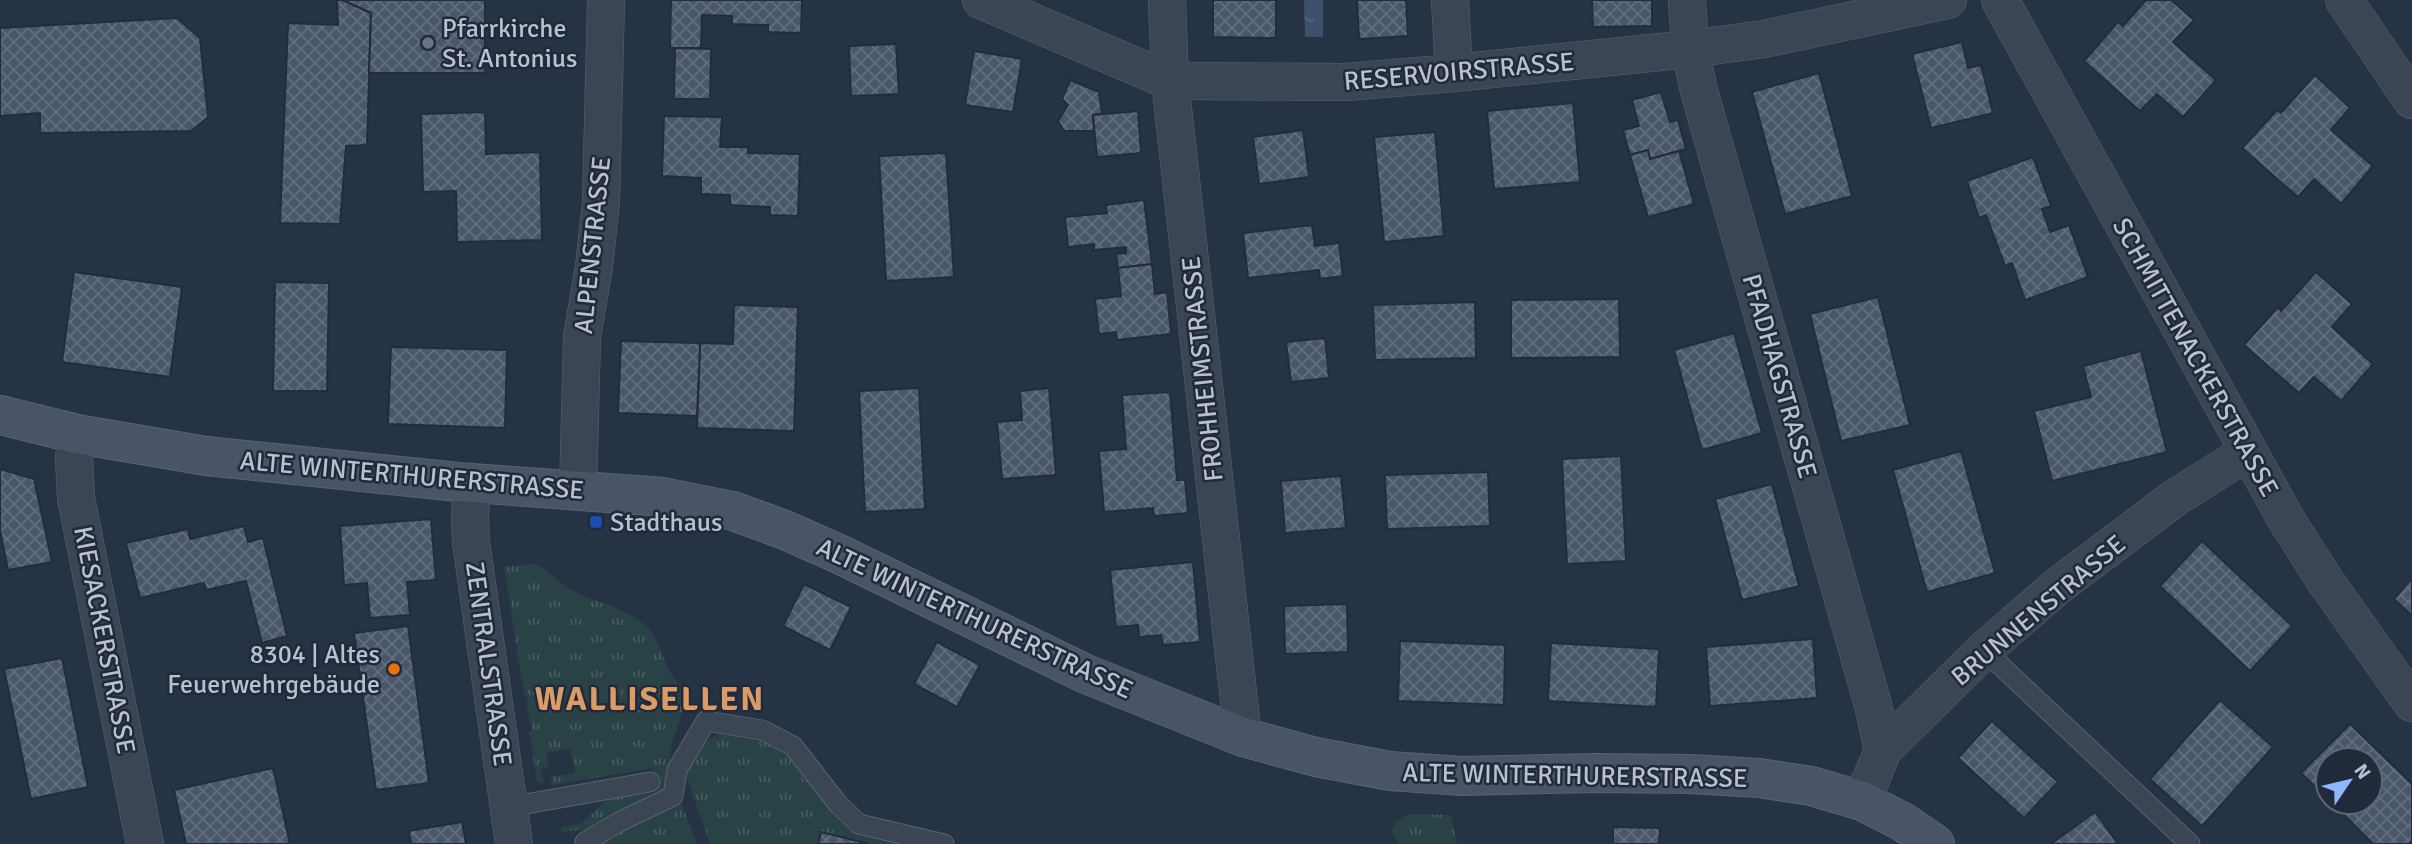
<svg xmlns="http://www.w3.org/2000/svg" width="2412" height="844" font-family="Signika,sans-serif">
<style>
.grass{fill:url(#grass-tufts)}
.water{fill:url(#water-ripples)}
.building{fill:url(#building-cross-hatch);stroke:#222c3c;stroke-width:2}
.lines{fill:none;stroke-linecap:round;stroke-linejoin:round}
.lane-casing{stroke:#5a6372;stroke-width:21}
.street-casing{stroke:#5a6372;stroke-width:38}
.secondary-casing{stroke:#5a6372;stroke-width:40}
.lane{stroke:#3b4554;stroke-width:19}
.street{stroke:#3b4554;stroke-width:37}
.secondary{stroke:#495467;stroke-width:38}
.worship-dot{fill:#6b7280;stroke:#202a3a;stroke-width:2.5}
.transit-dot{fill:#1a4fb4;stroke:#202a3a;stroke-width:2.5}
.food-dot{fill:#e8710a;stroke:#202a3a;stroke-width:2.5}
.labels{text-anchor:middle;stroke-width:5;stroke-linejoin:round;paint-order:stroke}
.poi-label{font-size:26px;fill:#b9c0ce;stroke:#202a3a;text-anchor:start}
.street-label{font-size:26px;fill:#b9c0ce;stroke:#202a3a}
.district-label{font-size:33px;font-weight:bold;letter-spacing:2px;fill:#db9b67;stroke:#202a3a}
</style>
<defs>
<pattern id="grass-tufts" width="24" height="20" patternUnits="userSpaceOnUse" patternTransform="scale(1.75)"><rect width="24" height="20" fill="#294246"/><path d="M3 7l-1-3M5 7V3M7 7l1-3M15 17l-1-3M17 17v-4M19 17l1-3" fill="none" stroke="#465c60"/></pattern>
<pattern id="water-ripples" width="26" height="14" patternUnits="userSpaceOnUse" patternTransform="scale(1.75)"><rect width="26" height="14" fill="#3c506e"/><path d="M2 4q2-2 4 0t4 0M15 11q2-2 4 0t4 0" fill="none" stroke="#566782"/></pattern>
<pattern id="building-cross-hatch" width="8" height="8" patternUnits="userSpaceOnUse" patternTransform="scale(1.75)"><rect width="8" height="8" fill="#4a576b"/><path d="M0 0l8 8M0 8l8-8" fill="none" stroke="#626d7f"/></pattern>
</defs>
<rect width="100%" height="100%" fill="#263345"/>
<g class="grass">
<path d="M534 564C549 569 558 583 573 591 595 602 622 607 641 622 657 633 662 656 670 672 676 683 683 685 683 700 684 720 670 737 670 757 669 776 690 824 697 844H597L591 829 561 832V827L582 823 608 799 641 793 657 794 653 768 552 785 551 777 575 773 570 749 546 753 549 768 541 770 544 784 537 781 529 732 532 731 527 706 528 699 524 695 504 567Z"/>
<path d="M725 732 761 739 788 756 845 823 919 844H710L686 775C689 756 707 736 725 732Z"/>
<polygon points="1408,814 1451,815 1457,844 1399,844 1391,831 1395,823"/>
</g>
<polygon class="water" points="1304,0 1323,0 1323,37 1305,37"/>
<g class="building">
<polygon points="337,0 343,0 371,13 367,145 346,146 340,224 280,223 288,23 338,25"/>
<polygon points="343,0 485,0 485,73 369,73 371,13"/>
<polygon points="671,0 802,0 801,33 768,32 768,25 732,24 732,16 702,15 701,48 670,48"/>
<polygon points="1213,0 1276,0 1276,38 1213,37"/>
<polygon points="1357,0 1406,0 1408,36 1359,39"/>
<polygon points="1592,0 1652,0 1652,26 1593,27"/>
<polygon points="2146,0 2171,0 2194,20 2173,42 2216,80 2183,117 2157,94 2140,111 2084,61 2118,22 2123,26"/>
<polygon points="177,18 200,38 208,117 191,131 40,133 40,113 0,116 0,28"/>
<polygon points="1962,42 1968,68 1981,65 1993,113 1931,128 1912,54"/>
<polygon points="896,44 899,94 851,96 849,46"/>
<polygon points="675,48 711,49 710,99 674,99"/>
<polygon points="974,51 1022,59 1013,112 965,105"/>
<polygon points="1819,73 1852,196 1785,214 1752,92"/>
<polygon points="2315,75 2350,108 2331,130 2373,166 2341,204 2314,179 2298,197 2242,148 2277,110 2281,113"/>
<polygon points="1070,80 1099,92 1102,114 1093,115 1094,131 1064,131 1058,121 1068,105 1062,99"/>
<polygon points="1661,92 1670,122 1678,120 1686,149 1650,159 1648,150 1630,155 1623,130 1639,126 1632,100"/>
<polygon points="1573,103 1580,182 1494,189 1487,111"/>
<polygon points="1138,111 1141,153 1097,157 1093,115"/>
<polygon points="485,112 486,154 540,152 542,240 457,242 456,191 423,192 421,114"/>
<polygon points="664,116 722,117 720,147 748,147 748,153 800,154 798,216 770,215 770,207 730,205 730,195 701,194 701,178 662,176"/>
<polygon points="1303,130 1309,177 1259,184 1253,137"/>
<polygon points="1435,132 1444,236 1384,242 1374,137"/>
<polygon points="1648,150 1650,159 1679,151 1694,204 1648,217 1630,155"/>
<polygon points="946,153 954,277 886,281 879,156"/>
<polygon points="2033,157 2051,206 2042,209 2050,232 2069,225 2088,277 2025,300 2012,263 2005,266 1986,215 1979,218 1967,181"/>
<polygon points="1144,200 1152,264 1118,268 1116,254 1126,253 1126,247 1094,250 1094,244 1068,247 1065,217 1107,213 1106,205"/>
<polygon points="1312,225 1315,246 1339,243 1343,276 1320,279 1319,270 1248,278 1243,233"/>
<polygon points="1152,264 1155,294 1167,292 1171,334 1117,340 1116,332 1099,334 1095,299 1121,296 1118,268"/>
<polygon points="74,272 182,287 170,377 62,362"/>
<polygon points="2316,272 2352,304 2332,327 2373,364 2341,401 2314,377 2299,393 2244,345 2278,307 2281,311"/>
<polygon points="275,282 329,283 327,391 273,391"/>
<polygon points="1878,297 1910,425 1841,441 1810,314"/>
<polygon points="1619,299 1620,357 1511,358 1511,300"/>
<polygon points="1475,302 1476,358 1375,360 1373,305"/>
<polygon points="734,305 798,307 794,431 697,428 700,343 733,344"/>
<polygon points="1734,333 1762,433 1702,450 1674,350"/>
<polygon points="1325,338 1329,378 1291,382 1286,342"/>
<polygon points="621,341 700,343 697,416 618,413"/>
<polygon points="391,347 507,350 505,428 388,424"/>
<polygon points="2141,351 2167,452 2052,481 2034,411 2091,397 2083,366"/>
<polygon points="919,388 925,509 865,512 859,391"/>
<polygon points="1049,388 1056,475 1002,479 997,422 1022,420 1020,391"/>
<polygon points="1170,392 1177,480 1185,480 1188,513 1154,516 1153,508 1104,512 1099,451 1126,449 1122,395"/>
<polygon points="1961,451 1995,573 1927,592 1893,470"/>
<polygon points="1621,456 1626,561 1567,564 1562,459"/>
<polygon points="0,469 34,479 52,562 8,570 0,530"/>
<polygon points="1488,472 1490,526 1387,529 1385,475"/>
<polygon points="1341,476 1346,528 1285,533 1281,481"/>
<polygon points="1772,484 1799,586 1742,600 1715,499"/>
<polygon points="431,519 436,580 407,582 410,615 370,618 367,583 344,585 340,526"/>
<polygon points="244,526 248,542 263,538 287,636 262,643 246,581 206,590 204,583 140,598 126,543 188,529 190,539"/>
<polygon points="2202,541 2292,626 2250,671 2160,586"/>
<polygon points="1193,562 1200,642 1163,645 1161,635 1139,637 1138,625 1116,627 1110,570"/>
<polygon points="2412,578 2412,616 2394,599"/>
<polygon points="804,584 851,607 830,650 783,626"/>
<polygon points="1347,604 1348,652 1285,654 1284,606"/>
<polygon points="408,626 429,783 376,790 354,633"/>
<polygon points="1813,639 1817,698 1710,706 1706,647"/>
<polygon points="1400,641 1505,645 1504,705 1398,701"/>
<polygon points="937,642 980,665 957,707 914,684"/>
<polygon points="1551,643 1659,649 1656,707 1548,701"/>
<polygon points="62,658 88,787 31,799 4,669"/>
<polygon points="2220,700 2273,747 2202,826 2150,779"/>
<polygon points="1992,721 2058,782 2024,818 1958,758"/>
<polygon points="2350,724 2412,784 2412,841 2409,844 2373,844 2331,802 2370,802 2370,760 2328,760 2328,799 2301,773"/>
<polygon points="273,768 290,844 186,844 174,790"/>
<polygon points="2095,812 2118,844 2051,844"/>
<polygon points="462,822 466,844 411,844 409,831"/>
<polygon points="1613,827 1660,828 1659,844 1613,844"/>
<polygon points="821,832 869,844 818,844"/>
</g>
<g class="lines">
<g class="lane-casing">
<g id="lane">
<polyline points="1984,650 2190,844"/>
<polyline points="509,807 650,782"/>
<polyline points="585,842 619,822 673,796 677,770 706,721 762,730 793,746 838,804 859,824 944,844"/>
</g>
</g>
<g class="street-casing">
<g id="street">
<polyline points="981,0 1170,81 1346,82 1454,73 1690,49 1764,39 1948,0"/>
<polyline points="1167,0 1170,81 1243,737"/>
<polyline points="1450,0 1454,73"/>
<polyline points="1687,0 1690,49 1699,91 1873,705 1883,750"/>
<polyline points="2000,0 2287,521 2326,582 2412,703"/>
<polyline points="2344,0 2412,100"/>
<polyline points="77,434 74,458 76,498 145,844"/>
<polyline points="473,483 470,516 471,542 514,844"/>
<polyline points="578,490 582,337 594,267 601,202 606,0"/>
<polyline points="1862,801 1883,750 1984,650 2059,585 2176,497 2248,452"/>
</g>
</g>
<g class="secondary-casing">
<polyline id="secondary" points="0,415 77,434 206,456 458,482 663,497 733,511 785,530 839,554 1086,674 1243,737 1316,757 1390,771 1462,776 1595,773 1690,774 1759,778 1811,786 1862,801 1903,822 1935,844"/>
</g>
<use href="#lane" class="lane"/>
<use href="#street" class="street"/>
<use href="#secondary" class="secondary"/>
</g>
<circle class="worship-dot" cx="428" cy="43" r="7"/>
<rect class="transit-dot" x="589" y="515" width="14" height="14" rx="3.5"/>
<circle class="food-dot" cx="394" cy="669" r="7"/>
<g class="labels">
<g class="poi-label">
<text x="442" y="37">Pfarrkirche<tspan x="442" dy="30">St. Antonius</tspan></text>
<text x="610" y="531">Stadthaus</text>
<text x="380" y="663" text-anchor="end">8304 | Altes<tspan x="380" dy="30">Feuerwehrgebäude</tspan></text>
</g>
<g class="street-label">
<text transform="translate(1459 71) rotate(-5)" y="9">RESERVOIRSTRASSE</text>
<text transform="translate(592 245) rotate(-84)" y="9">ALPENSTRASSE</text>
<text transform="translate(2196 357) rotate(61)" y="9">SCHMITTENACKERSTRASSE</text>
<text transform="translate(1202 369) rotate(-96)" y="9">FROHHEIMSTRASSE</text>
<text transform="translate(1780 376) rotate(74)" y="9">PFADHAGSTRASSE</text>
<text transform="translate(412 475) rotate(5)" y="9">ALTE WINTERTHURERSTRASSE</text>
<text transform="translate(2038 610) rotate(-40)" y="9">BRUNNENSTRASSE</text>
<text transform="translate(975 618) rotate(25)" y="9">ALTE WINTERTHURERSTRASSE</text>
<text transform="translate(105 640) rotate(79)" y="9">KIESACKERSTRASSE</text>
<text transform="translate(489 664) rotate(82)" y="9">ZENTRALSTRASSE</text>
<text transform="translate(1575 775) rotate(1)" y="9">ALTE WINTERTHURERSTRASSE</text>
</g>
<g class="district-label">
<text x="650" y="710">WALLISELLEN</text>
</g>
</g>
<g transform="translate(2349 781) rotate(55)"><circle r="33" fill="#202a3a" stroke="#5d6675" stroke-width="2"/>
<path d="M0-5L12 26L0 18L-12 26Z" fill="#8fb8fc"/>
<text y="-10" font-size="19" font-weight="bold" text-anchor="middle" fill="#b9c0ce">N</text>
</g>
</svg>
